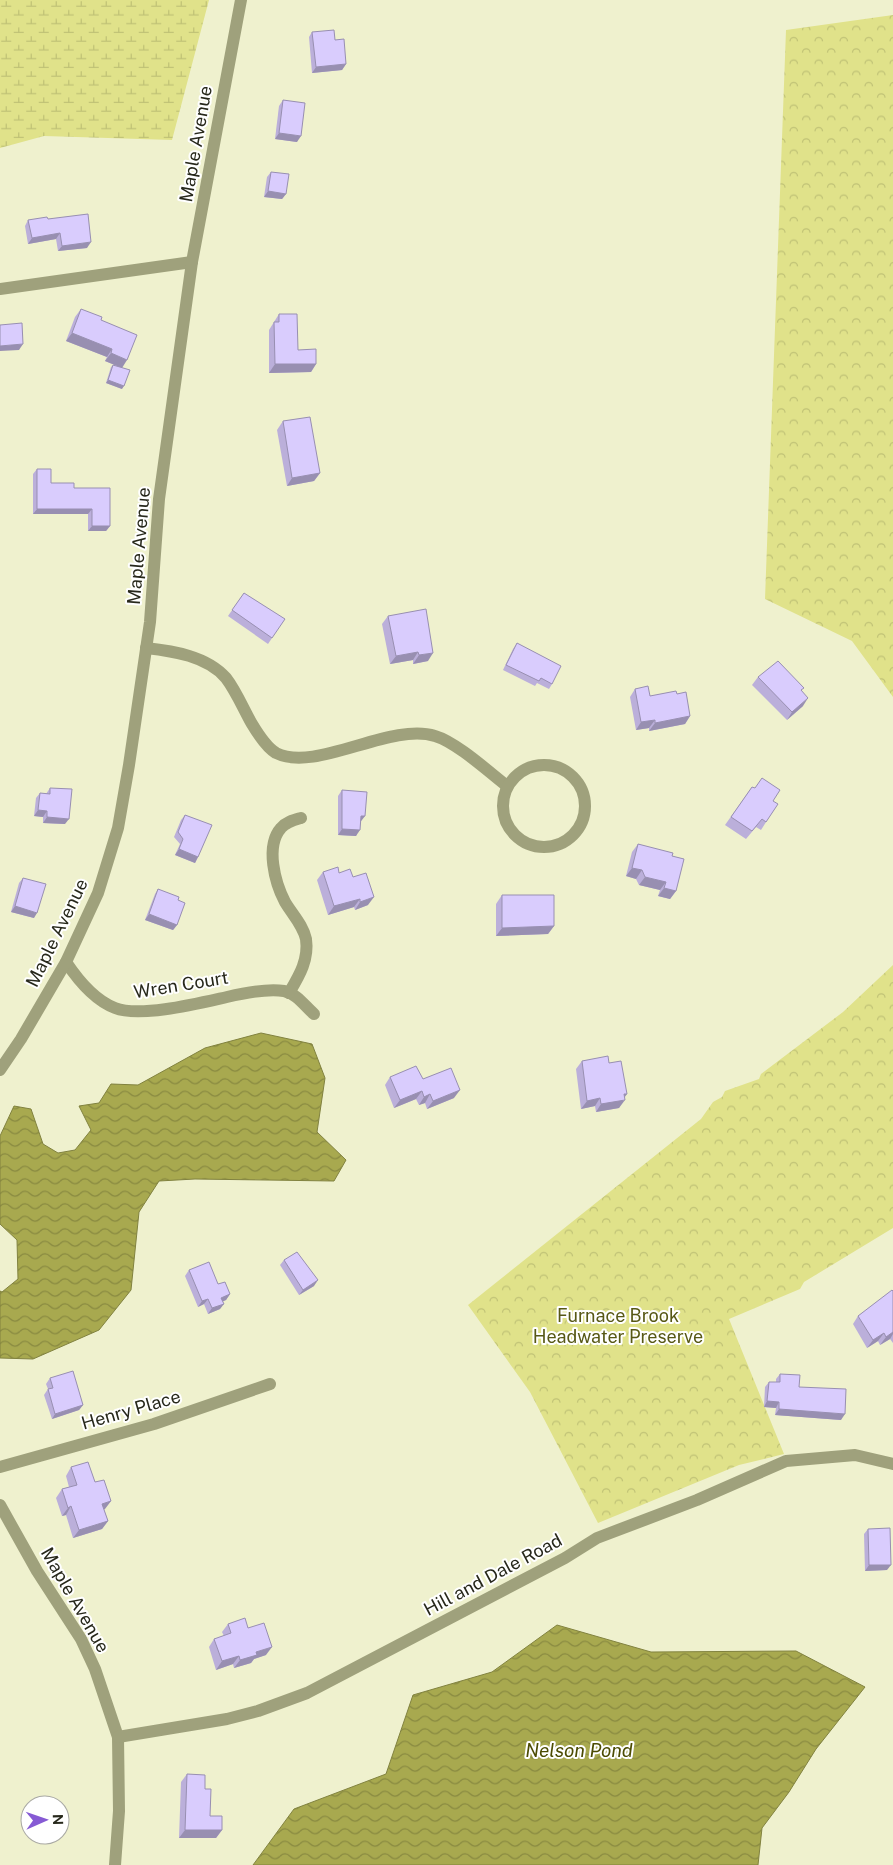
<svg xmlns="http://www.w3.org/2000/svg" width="893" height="1865" font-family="'Public Sans',sans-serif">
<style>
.wetland{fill:url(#wetland-marsh)}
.park{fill:url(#park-crowns)}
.water{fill:url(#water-waves);stroke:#81823f}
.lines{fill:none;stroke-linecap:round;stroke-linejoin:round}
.minor{stroke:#9fa17c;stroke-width:12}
.wall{fill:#bbafda}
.shaded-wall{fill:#988fb1}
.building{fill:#d9ccfd;stroke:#988fb1}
.labels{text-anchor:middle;stroke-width:4;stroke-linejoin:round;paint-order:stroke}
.street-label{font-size:18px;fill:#27281b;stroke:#fff}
.park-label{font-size:18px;fill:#575815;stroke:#fff}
.water-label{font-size:19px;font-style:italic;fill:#4c4c03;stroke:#fff}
</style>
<defs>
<pattern id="wetland-marsh" width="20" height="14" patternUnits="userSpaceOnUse" patternTransform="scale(1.25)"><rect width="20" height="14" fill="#e0e28a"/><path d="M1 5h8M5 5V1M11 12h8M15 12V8" fill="none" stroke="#c0c276"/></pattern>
<pattern id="park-crowns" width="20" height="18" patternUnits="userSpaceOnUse" patternTransform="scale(1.25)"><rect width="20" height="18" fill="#e0e28a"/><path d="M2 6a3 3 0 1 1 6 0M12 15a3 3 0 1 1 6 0" fill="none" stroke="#c0c276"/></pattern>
<pattern id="water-waves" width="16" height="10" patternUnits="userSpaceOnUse" patternTransform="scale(1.25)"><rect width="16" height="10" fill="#a8a94f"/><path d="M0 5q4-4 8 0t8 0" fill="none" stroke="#898a41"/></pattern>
</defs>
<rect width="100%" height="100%" fill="#eff1ce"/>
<polygon class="wetland" points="0,0 209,0 172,140 44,136 0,148"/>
<g class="park">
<polygon points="893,15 893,697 852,641 765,599 786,30"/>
<polygon points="893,965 893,1228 804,1282 800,1289 729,1319 784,1454 739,1465 598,1523 530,1392 468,1305 701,1119 713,1102 722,1097 725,1091 759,1079 761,1074 843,1012"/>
</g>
<g class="water">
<polygon points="261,1033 312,1044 325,1078 317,1132 346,1160 334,1181 195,1179 159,1181 139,1212 131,1290 99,1330 33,1359 0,1358 0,1291 2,1292 18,1279 17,1240 0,1224 0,1136 14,1106 31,1109 43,1144 58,1153 75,1150 91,1130 79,1106 99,1103 111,1084 138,1085 205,1048"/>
<polygon points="557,1625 651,1652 796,1651 865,1687 816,1749 789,1792 762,1828 758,1865 253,1865 294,1809 386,1774 413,1695 492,1672"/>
</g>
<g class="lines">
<g class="minor">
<polyline points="0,289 192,262"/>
<path d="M146 648C173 651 207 656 226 678 236 691 244 710 252 724 258 734 266 747 276 753 316 773 390 722 435 736 456 742 489 772 507 786"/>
<circle cx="544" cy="806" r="41"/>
<path d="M66 962C78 980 94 1000 115 1008 140 1018 200 1003 227 997 244 993 267 988 284 991 296 993 305 1006 314 1014"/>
<path d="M289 993C299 976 309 960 306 939 303 925 292 914 285 902 275 883 265 846 281 828 286 822 294 820 301 818"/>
<polyline points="0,1070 21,1039 66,962 98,893 118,828 129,765 150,622 159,499 192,262 241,0"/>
<polyline points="0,1467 154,1424 270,1384"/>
<polyline points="0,1505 37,1571 81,1639 95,1669 118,1737 119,1811 115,1865"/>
<polyline points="118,1737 227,1719 258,1711 307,1693 565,1558 597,1538 697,1500 786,1461 855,1455 893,1464"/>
</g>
</g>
<g class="wall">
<polygon points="312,32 335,40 346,64 342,70 312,73 309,37"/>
<polygon points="283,100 297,142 275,139 279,106"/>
<polygon points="271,172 286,194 282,199 264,197 267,177"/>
<polygon points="48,219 87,248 58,251 56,239 28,244 25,226 28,220"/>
<polygon points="81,309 101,320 122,368 122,389 106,383 111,367 113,365 120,367 105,361 107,357 66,341 75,317"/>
<polygon points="279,314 298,350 316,364 311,372 269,373 269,330"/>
<polygon points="283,421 320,473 314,481 287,486 277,430"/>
<polygon points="37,469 51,483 74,488 110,526 106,531 88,531 88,514 33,514 33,474"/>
<polygon points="244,593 272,638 268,644 228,616"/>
<polygon points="388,616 428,661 413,664 413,660 390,664 382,624"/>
<polygon points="517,643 552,684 549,689 537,683 535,686 503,670 513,649"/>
<polygon points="758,677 803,706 787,720 752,685"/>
<polygon points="635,689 650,696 677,694 690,716 685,724 649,731 649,728 636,730 630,697"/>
<polygon points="752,787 773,801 766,822 761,830 756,827 746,839 725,825"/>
<polygon points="50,788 65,824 43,823 43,817 34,816 36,798 40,793 46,794"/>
<polygon points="342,790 365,816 361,821 356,836 338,835 338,796"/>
<polygon points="185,815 198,857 195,863 175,855 180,844 174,837 181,820"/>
<polygon points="638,844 672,856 676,891 670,899 658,896 660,890 639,885 636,879 626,876 632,852"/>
<polygon points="323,872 339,873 353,877 368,905 355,910 354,907 328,915 317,880"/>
<polygon points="23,878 34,918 11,912 19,883"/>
<polygon points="158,889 178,900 177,925 173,930 145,920 155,894"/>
<polygon points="502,895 554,926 548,934 496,936 496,904"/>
<polygon points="582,1061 609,1063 624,1097 619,1108 596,1112 595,1106 581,1109 576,1069"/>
<polygon points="390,1077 423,1079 454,1098 427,1109 425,1103 419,1105 416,1099 394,1108 385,1085"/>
<polygon points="284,1260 314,1286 299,1295 280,1265"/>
<polygon points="189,1270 218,1284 230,1294 226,1300 223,1301 220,1309 208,1314 204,1304 198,1307 185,1276"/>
<polygon points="893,1291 893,1343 890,1339 880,1345 878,1341 867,1348 853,1324 858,1316"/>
<polygon points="780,1374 799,1387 841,1420 775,1415 776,1408 764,1407 765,1387 769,1382 776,1382 776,1379"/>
<polygon points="50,1378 83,1405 79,1410 52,1419 44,1395 48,1389 46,1384"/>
<polygon points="71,1467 95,1482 111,1501 104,1509 108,1521 102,1529 73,1538 66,1515 62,1516 56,1498 62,1489 69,1487 66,1476"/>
<polygon points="868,1529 887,1570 865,1571 864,1534"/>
<polygon points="228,1624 248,1628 266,1655 254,1659 251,1663 234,1668 233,1664 216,1670 209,1647 214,1639 224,1636 222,1632"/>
<polygon points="187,1774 205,1789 210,1816 222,1830 216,1838 179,1838 181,1782"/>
</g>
<g class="shaded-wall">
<polygon points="346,64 342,70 312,73 316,67"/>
<polygon points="279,133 301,136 297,142 275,139"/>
<polygon points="268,191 286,194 282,199 264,197"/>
<polygon points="60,233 56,239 28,244 32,238"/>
<polygon points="91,242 87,248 58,251 62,246"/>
<polygon points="72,333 112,349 107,357 66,341"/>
<polygon points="23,344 19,350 0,351 0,346"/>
<polygon points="111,353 127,360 122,368 105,361"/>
<polygon points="275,364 316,364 311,372 269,373"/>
<polygon points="108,380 124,386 122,389 106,383"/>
<polygon points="320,473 314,481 287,486 292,478"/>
<polygon points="37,509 92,509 88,514 33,514"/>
<polygon points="92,526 110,526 106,531 88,531"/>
<polygon points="418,652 413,660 390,664 396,656"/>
<polygon points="433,653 428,661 413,664 419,655"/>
<polygon points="808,698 803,706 787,720 792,712"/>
<polygon points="690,716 685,724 649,731 655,723"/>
<polygon points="655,720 649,728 636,730 641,722"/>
<polygon points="38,810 47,811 43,817 34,816"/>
<polygon points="361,816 365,816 361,821 357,821"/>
<polygon points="47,817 69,819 65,824 43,823"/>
<polygon points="342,829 360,830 356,836 338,835"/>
<polygon points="179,849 198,857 195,863 175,855"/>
<polygon points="632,868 642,870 636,879 626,876"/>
<polygon points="645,877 666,882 660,890 639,885"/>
<polygon points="664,888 676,891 670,899 658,896"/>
<polygon points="374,897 368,905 355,910 360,902"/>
<polygon points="360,899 354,907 328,915 334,906"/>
<polygon points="15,906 37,913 34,918 11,912"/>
<polygon points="149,914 177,925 173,930 145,920"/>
<polygon points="554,926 548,934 496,936 502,928"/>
<polygon points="460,1090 454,1098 427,1109 433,1101"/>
<polygon points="422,1091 416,1099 394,1108 400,1100"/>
<polygon points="430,1094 425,1103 419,1105 424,1097"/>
<polygon points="624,1094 627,1094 622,1101 625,1100 619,1108 596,1112 601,1104"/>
<polygon points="600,1098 595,1106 581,1109 587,1101"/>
<polygon points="318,1280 314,1286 299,1295 303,1290"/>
<polygon points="230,1294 226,1300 217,1304 221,1298"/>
<polygon points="208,1299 204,1304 198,1307 202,1301"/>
<polygon points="224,1304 220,1309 208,1314 212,1308"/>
<polygon points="893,1332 893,1334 890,1339 880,1345 886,1337"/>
<polygon points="884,1333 878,1341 867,1348 873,1340"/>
<polygon points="767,1401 779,1402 776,1408 764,1407"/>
<polygon points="83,1405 79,1410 52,1419 55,1414"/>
<polygon points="779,1409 845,1414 841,1420 775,1415"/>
<polygon points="111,1501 105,1509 96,1512 102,1504"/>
<polygon points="71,1506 66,1515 62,1516 68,1508"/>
<polygon points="108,1521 102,1529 73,1538 79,1530"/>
<polygon points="869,1565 891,1565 887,1570 865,1571"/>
<polygon points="272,1647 266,1655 254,1659 251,1663 234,1668 240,1660 256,1652"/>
<polygon points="239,1656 233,1664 216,1670 222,1661"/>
<polygon points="185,1830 222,1830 216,1838 179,1838"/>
</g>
<g class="building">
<polygon points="334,30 335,40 344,39 346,64 316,67 312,32"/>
<polygon points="283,100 305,103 301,136 279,133"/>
<polygon points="271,172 289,174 286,194 268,191"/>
<polygon points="88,214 91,242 62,246 60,233 32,238 28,220 47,217 48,219"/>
<polygon points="81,309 102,317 101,320 137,335 127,360 111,353 112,349 72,333"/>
<polygon points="279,314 297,314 298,350 316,349 316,364 275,364 274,322 279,322"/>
<polygon points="22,323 23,344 0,346 0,325"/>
<polygon points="113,365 130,370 124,386 108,380"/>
<polygon points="310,417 320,473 292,478 283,421"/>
<polygon points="37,469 51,469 51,483 74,483 74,488 110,488 110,526 92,526 92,509 37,509"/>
<polygon points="244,593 285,619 272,638 232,610"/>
<polygon points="426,609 433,653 419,655 418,652 396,656 388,616"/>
<polygon points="517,643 561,666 552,684 541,678 539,681 506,665"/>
<polygon points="778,661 804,688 801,690 808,698 792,712 758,677"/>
<polygon points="648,686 650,696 676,691 677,694 686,692 690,716 655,723 655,720 641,722 635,689"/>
<polygon points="762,778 780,790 773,801 778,804 766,822 762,819 752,831 731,817 752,787 755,788"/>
<polygon points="50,788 72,789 69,819 47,817 47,811 38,810 40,793 50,794"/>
<polygon points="342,790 367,792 365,816 361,816 360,830 342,829"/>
<polygon points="185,815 212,825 198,857 179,849 183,839 178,832"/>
<polygon points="638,844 673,853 672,856 684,859 676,891 664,888 666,882 645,877 642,870 632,868"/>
<polygon points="338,867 339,873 350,869 353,877 366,873 374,897 360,902 360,899 334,906 323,872"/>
<polygon points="23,878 46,884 37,913 15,906"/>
<polygon points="158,889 179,897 178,900 185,903 177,925 149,914"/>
<polygon points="502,895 554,895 554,926 502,928"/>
<polygon points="608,1056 609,1063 621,1061 627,1094 624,1094 625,1100 601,1104 600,1098 587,1101 582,1061"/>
<polygon points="416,1066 423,1079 451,1068 460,1090 433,1101 430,1094 424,1097 422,1091 400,1100 390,1077"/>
<polygon points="297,1252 318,1280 303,1290 284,1260"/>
<polygon points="209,1262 218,1284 225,1282 230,1294 221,1298 224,1304 212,1308 208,1299 202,1301 189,1270"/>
<polygon points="892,1290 893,1291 893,1332 886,1337 884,1333 873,1340 858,1316"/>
<polygon points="73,1371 83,1405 55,1414 48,1389 53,1388 50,1378"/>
<polygon points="780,1374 800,1375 799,1387 846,1389 845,1414 779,1409 779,1402 767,1401 769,1382 780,1382"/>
<polygon points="88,1462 95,1482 104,1480 111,1501 102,1504 108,1521 79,1530 71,1506 68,1508 62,1489 77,1485 71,1467"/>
<polygon points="890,1528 891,1565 869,1565 868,1529"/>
<polygon points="245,1618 248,1628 264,1623 272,1647 256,1652 257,1655 240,1660 239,1656 222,1661 214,1639 231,1633 228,1624"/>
<polygon points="187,1774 205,1775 205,1789 211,1789 210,1816 222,1816 222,1830 185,1830"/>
</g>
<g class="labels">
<g class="street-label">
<text transform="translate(196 144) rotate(-80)" y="6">Maple Avenue</text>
<text transform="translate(139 546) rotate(-85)" y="6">Maple Avenue</text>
<text transform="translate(57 933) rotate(-64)" y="6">Maple Avenue</text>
<text transform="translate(181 985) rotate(-9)" y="6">Wren Court</text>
<text transform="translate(131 1410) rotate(-16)" y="6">Henry Place</text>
<text transform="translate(493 1575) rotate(-28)" y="6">Hill and Dale Road</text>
<text transform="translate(75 1600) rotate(60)" y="6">Maple Avenue</text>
</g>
<g class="park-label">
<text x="618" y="1322">Furnace Brook<tspan x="618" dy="21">Headwater Preserve</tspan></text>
</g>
<g class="water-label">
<text x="579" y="1757">Nelson Pond</text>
</g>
</g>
<g transform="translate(45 1820) rotate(88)"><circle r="24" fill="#ffffff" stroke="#a9a9a4"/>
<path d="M0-4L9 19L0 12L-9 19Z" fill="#865ad4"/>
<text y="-8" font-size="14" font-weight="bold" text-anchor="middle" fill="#27281b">N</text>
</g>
</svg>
